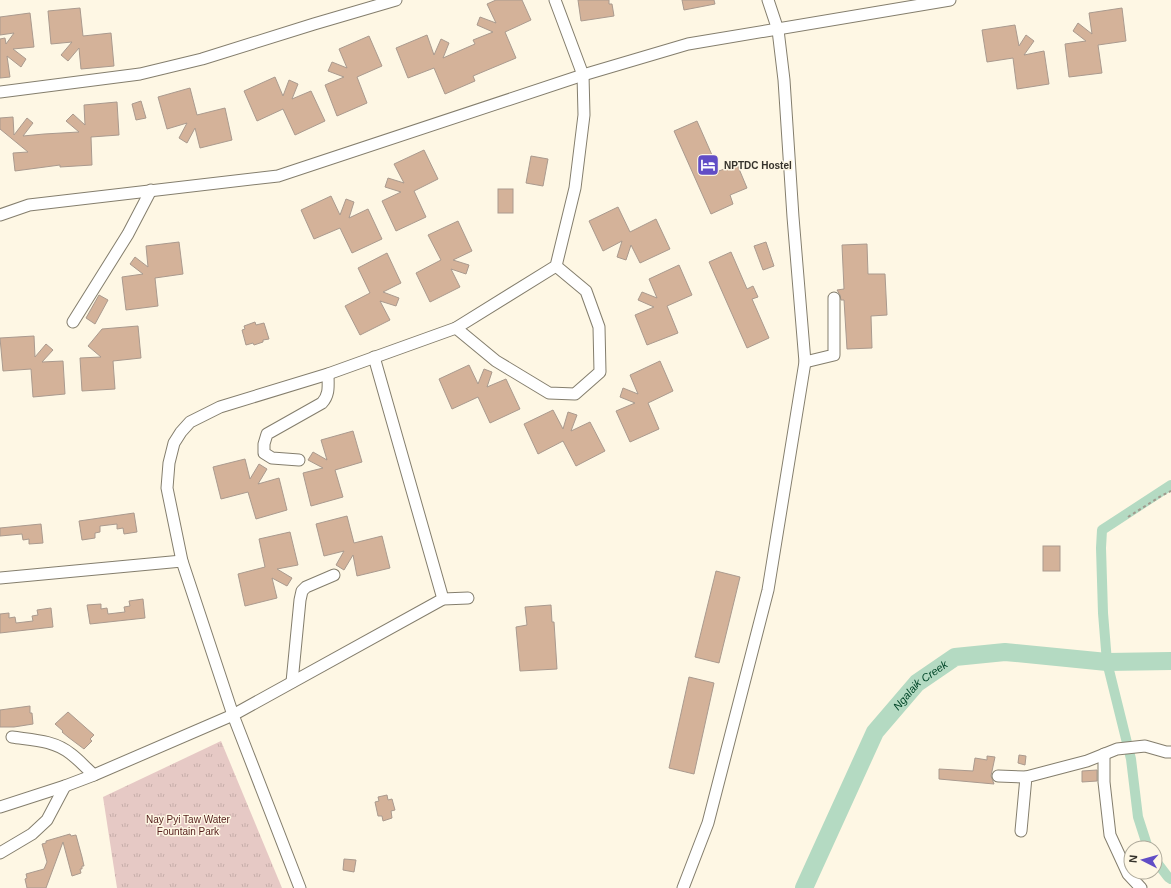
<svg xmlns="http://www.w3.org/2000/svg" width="1171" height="888" font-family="Helvetica,sans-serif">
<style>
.park{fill:url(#park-tufts)}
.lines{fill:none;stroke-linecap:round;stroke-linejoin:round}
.canal{stroke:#b4dac2;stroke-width:10}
.river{stroke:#b4dac2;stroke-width:18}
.building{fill:#d4b299;stroke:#aa9a8e}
.minor-casing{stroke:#847e6d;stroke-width:13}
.path{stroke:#9f9a8d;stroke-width:2;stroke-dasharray:3 3;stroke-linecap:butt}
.minor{stroke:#fff;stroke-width:11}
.labels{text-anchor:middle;stroke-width:3;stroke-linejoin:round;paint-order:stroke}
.poi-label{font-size:10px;font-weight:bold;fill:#36332c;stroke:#fef7e4;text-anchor:start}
.park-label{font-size:10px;fill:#541d1b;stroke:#fef7e4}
.water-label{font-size:11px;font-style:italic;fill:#004628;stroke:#fef7e4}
</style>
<defs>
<pattern id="park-tufts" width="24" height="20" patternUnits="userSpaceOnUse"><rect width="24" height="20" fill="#e6c9c5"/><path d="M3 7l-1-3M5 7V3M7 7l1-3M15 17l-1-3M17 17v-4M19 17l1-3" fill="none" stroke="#c6ada9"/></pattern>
</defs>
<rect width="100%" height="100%" fill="#fef7e4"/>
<polygon class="park" points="221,741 282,888 117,888 103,797"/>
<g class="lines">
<g class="canal">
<polyline points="1148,848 1138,817 1131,759 1107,662 1103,613 1101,548 1102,530 1171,485"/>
<polyline points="1155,860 1168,877 1171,879"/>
</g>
<path class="river" id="s1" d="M804 888 875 732 917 683 955 657 1005 652 1107 662 1171 661"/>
</g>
<g class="building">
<polygon points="496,0 522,0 531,20 505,32 516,58 473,76 475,81 445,94 434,68 408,78 396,48 427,35 434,55 441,39 449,43 443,58 475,44 473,40 493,32 477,25 480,17 496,23 487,4"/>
<polygon points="578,0 609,0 609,4 612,4 614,16 581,21"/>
<polygon points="682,0 714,0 715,4 684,10"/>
<polygon points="80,8 83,36 111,33 114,66 81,69 79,48 68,61 61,55 72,42 51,44 48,11"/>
<polygon points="1122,8 1126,41 1098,45 1102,73 1069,77 1065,44 1086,41 1073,31 1078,23 1092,34 1089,13"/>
<polygon points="30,13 34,47 13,49 26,59 21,67 7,56 10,77 0,78 0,39 5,38 6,44 14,33 0,35 0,17"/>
<polygon points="1015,25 1019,46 1026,35 1034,41 1024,55 1044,51 1049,84 1017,89 1013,58 987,62 982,30"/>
<polygon points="369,36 382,66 357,77 367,103 337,116 325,85 344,77 328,71 332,62 347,68 339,49"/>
<polygon points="275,77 283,96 289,80 298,84 292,99 311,91 325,121 295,135 283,109 257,121 244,91"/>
<polygon points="190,88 197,115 225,108 232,140 200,148 195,128 187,143 179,138 187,123 167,129 158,97"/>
<polygon points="141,101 146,118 136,120 132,104"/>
<polygon points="117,102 119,135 91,137 92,165 60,167 60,165 15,171 13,153 28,152 0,129 0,118 13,117 14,135 27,118 33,123 23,136 44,134 79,132 66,121 73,114 85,125 84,105"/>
<polygon points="697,121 719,171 737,164 747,188 730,195 733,204 711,214 674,131"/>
<polygon points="424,150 438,179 414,191 426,217 396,231 382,201 401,192 385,187 388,178 404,183 394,164"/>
<polygon points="531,156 548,159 543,186 526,183"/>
<rect x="498" y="189" width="15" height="24"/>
<polygon points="331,196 340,215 346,199 354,202 349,218 368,209 382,239 352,253 340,228 314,239 301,210"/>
<polygon points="618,207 630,232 656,219 670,249 640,263 631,245 626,260 617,257 622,241 603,251 589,221"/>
<polygon points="458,221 472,251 453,260 469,265 466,274 451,269 460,287 430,302 416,273 441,260 428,235"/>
<polygon points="179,242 183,274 155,278 158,306 126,310 122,277 143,274 130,264 135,257 148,267 146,246"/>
<polygon points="766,242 774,266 763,270 754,246"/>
<polygon points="867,244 868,274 885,274 887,315 871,316 872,348 847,349 844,300 841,300 840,295 837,290 844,289 842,245"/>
<polygon points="731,252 747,289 753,286 758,297 752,299 769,338 747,348 709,262"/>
<polygon points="387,253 401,283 383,292 399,298 396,306 380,301 390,320 360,335 345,306 370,293 358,268"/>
<polygon points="679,265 692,295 667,306 678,333 647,345 635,315 654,307 638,300 642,292 657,298 649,279"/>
<polygon points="99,295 108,300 95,324 86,318"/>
<polygon points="255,322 256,325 264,323 269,339 263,340 263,342 254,345 253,343 246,345 242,330 245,329 244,326"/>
<polygon points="138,326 141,358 113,361 115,389 82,391 80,358 101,357 88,346 102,329"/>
<polygon points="34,336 35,357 46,344 53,350 42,362 63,361 65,394 33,397 31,369 3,371 0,338"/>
<polygon points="660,361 673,391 648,403 659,429 630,442 616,411 635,403 620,397 623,388 638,394 630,375"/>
<polygon points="469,365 478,384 484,369 492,372 487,387 506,379 520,409 490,423 478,397 452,409 439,379"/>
<polygon points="553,410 563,429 568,412 577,415 571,431 590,422 605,451 576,466 563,441 538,454 524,424"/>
<polygon points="353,431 362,462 335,470 343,497 311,506 303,473 323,468 308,460 313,452 327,460 321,440"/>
<polygon points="245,459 250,479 259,464 267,469 258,484 279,478 287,510 256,519 248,492 221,499 213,467"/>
<polygon points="134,513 137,532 124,534 123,528 117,529 117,524 100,526 100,532 95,533 95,538 82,540 79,521"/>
<polygon points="347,516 354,543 382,536 390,568 357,576 353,555 344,570 336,565 344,551 324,556 316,524"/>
<polygon points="41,524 43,543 29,544 29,539 23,540 22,534 0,536 0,528"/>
<polygon points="290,532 298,565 277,569 292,578 287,586 272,578 277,598 245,606 238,574 265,567 259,539"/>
<rect x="1043" y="546" width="17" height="25"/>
<polygon points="716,571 740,577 719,663 695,657"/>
<polygon points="143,599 145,618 90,624 87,605 101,604 101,609 107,608 108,614 125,612 124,607 130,606 129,601"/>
<polygon points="551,605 552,622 554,622 557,669 520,671 516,627 527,625 525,607"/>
<polygon points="51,608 53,627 0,633 0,614 9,613 9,618 15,617 16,623 33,621 32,616 38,615 37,610"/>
<polygon points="689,677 714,683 694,774 669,768"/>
<polygon points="30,706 30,713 32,713 33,724 14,727 0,727 0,710"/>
<polygon points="68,712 94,735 90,739 92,741 84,749 68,737 62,732 63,731 55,724"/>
<polygon points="1019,755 1026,756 1025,765 1018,763"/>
<polygon points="987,756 995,757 991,776 994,784 939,779 939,769 973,771 975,758 987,760"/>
<polygon points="1097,770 1097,781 1082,782 1082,771"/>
<polygon points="387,795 388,800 392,799 395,810 391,811 392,818 383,821 382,816 378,816 375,802 379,801 378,797"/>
<polygon points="70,834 71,836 76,835 82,857 84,866 82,866 82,869 80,869 81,873 72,876 63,842 46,888 27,888 25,879 27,878 26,874 44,869 47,862 42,844 46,843 46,841"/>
<polygon points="344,859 356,860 354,872 343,870"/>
</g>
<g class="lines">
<g class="minor-casing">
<g id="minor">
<polyline points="0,92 140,74 202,59 314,24 396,0"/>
<polyline points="0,215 29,205 278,176 583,75 688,44 950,0"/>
<polyline points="73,322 128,234 151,190"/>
<polyline points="456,328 496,361 549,393 575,394 600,372 599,327 586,291 556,266"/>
<polyline points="374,357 443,599"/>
<polyline points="805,362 834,355 834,298"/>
<path d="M299 460 272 458 264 453V444L267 434 322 403C330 394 328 385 328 374"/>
<polyline points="0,578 182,561"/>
<polyline points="292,682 300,600 302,591 306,587 334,575"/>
<path d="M12 737C32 740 54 740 71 754 79 760 86 768 94 775"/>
<polyline points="1104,754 1104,782 1110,835 1128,874 1141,888"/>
<polyline points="998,776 1026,777"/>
<polyline points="0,807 65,786 94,775 233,715 443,599 468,598"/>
<polyline points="1021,831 1026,777 1087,761 1117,749 1145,746 1166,752 1171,752"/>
<polyline points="0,853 32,834 47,820 65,786"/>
<polyline points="300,888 233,715 182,561 167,488 169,463 174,443 181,432 190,422 220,407 328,374 456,328 556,266 575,188 584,115 583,75 555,0"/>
<polyline points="683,888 708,823 768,590 805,362 793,217 784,80 778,30 768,0"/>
</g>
</g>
<polyline class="path" points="1128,517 1161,496 1171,491"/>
<use href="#minor" class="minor"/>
</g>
<defs>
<g id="hotel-square" transform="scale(1.15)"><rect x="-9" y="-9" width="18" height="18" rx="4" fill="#614dc6" stroke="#fef7e4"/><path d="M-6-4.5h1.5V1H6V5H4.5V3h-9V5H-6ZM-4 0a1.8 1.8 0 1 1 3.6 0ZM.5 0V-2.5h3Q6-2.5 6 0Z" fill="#fff"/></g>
</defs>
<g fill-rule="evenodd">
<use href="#hotel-square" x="708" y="165"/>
</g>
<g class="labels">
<g class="poi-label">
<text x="724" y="169">NPTDC Hostel</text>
</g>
<g class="park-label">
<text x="188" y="823">Nay Pyi Taw Water<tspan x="188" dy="12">Fountain Park</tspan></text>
</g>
<g class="water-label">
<text dy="4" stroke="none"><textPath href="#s1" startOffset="237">Ngalaik Creek</textPath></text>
</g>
</g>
<g transform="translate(1143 860) rotate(276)"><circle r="19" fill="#fef7e4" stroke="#aea99a"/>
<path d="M0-3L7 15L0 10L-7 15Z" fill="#614dc6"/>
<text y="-6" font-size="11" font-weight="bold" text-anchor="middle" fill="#36332c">N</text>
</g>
</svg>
